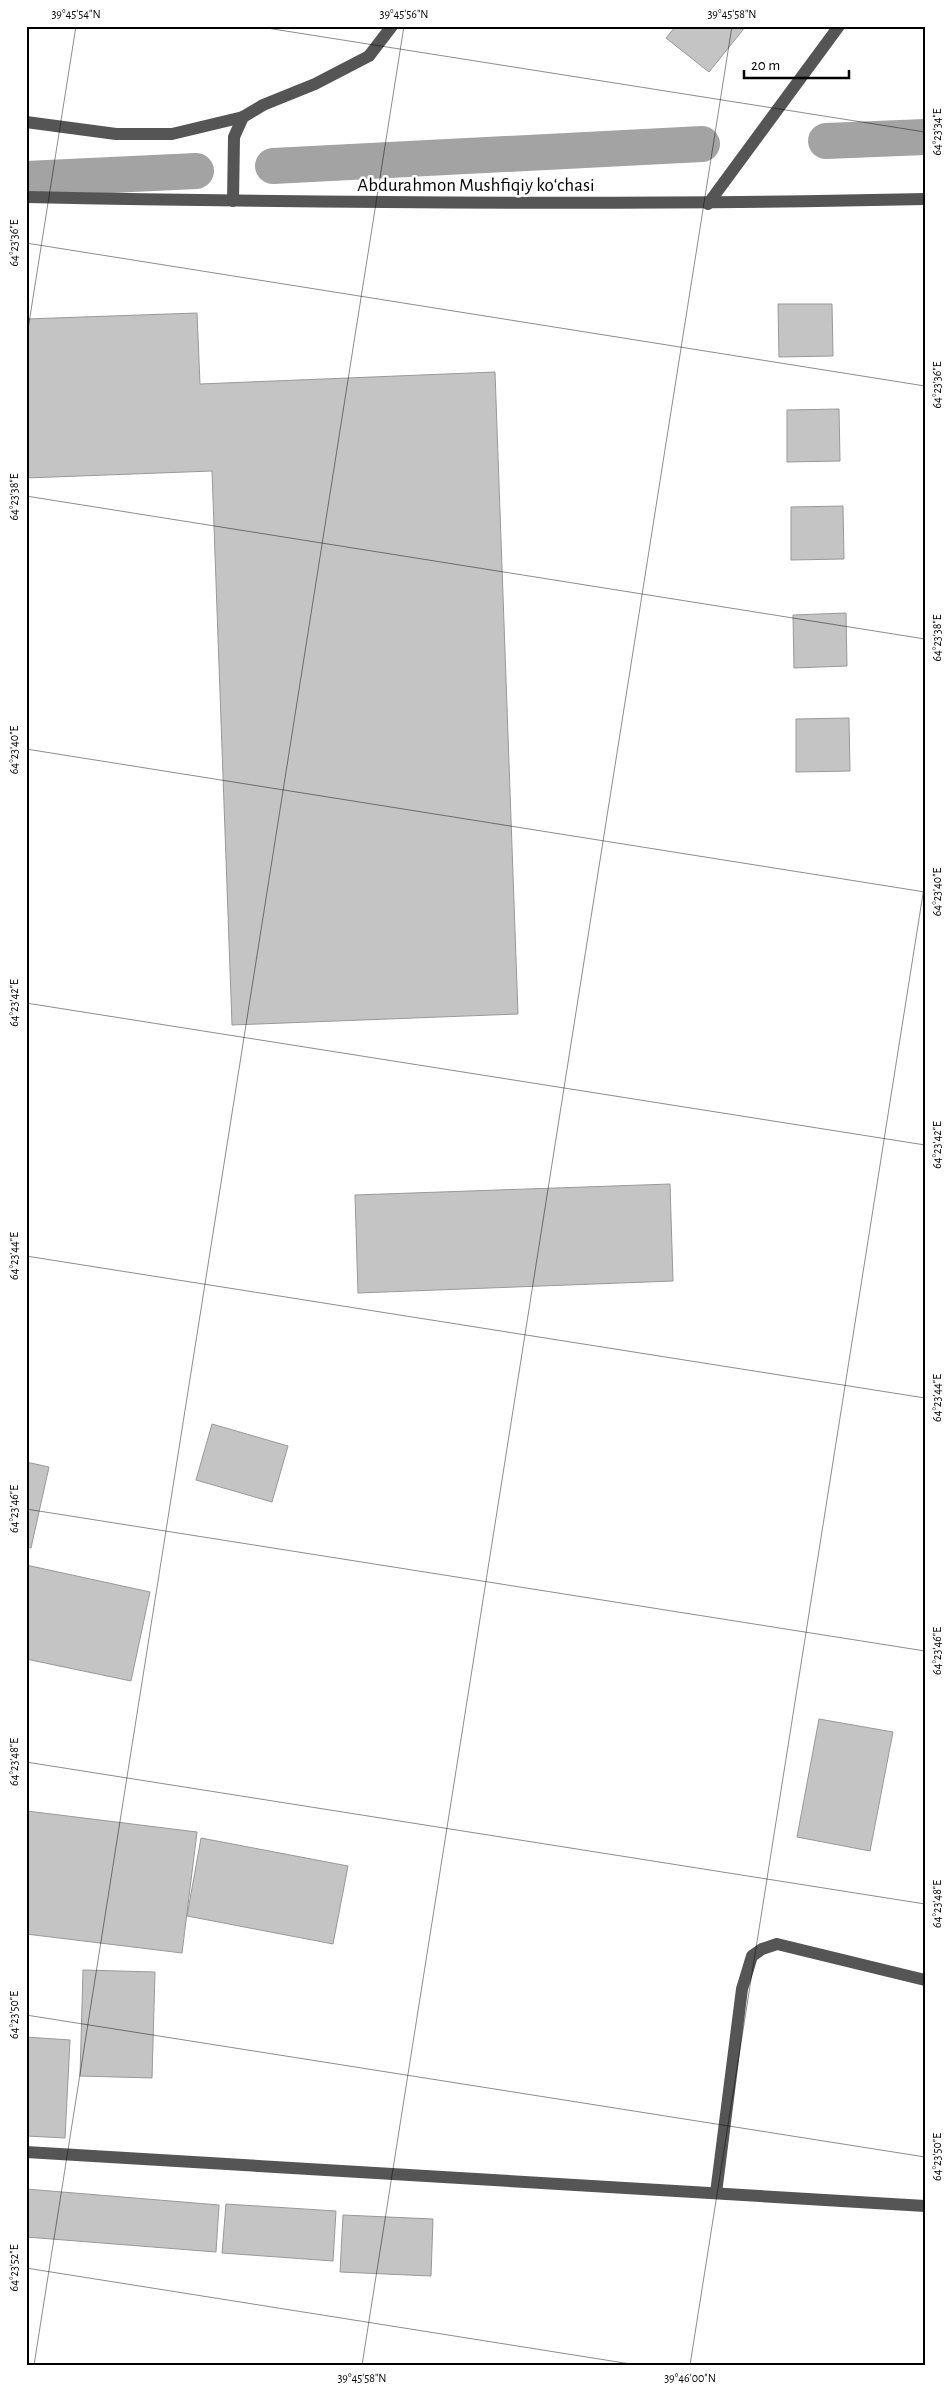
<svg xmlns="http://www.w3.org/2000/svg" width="951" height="2391" font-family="'Alegreya Sans',sans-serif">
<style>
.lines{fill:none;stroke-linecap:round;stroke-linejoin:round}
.canal{stroke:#a3a3a3;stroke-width:36}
.building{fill:#c4c4c4;stroke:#999}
.minor{stroke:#555;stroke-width:12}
.ticks{fill:none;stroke:#000;stroke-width:1;stroke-opacity:0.45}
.labels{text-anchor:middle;stroke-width:5;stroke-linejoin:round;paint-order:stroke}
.street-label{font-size:19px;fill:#000;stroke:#fff}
.neatline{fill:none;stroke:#000;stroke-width:2}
.ticks-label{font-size:12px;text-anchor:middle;fill:#000}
</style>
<rect width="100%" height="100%" fill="#fff"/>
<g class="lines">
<g class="canal">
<polyline points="826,141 925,137"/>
<polyline points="273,166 702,144"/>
<polyline points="26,179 196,171"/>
</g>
</g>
<g class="building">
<polygon points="676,26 746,26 709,72 666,38"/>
<polygon points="778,304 832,304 833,356 779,357"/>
<polygon points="197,313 200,384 495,372 518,1014 232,1025 212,471 26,478 26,319"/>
<polygon points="839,409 840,461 787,462 787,410"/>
<polygon points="843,506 844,559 791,560 791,507"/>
<polygon points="846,613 847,666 794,668 793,615"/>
<polygon points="849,718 850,771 796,772 796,719"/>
<polygon points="670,1184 673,1281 358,1293 355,1195"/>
<polygon points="212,1424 288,1446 272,1502 196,1480"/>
<polygon points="26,1462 49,1467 31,1548 26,1547"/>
<polygon points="26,1565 150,1592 131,1681 26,1659"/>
<polygon points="819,1719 893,1732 870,1851 797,1837"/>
<polygon points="27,1811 197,1832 182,1953 26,1934"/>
<polygon points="201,1838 348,1866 333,1944 187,1916"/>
<polygon points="83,1970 155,1972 152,2078 80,2076"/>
<polygon points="26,2037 70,2040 65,2138 26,2136"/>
<polygon points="26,2189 219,2205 216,2252 26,2237"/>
<polygon points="226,2204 336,2211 333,2261 222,2253"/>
<polygon points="343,2215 433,2219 431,2276 340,2272"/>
</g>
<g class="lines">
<g class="minor">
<polyline points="26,122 116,134 172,134 243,117"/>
<path d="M26 197C326 203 625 206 925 199"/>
<polyline points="233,201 234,137 243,117 263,105 315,84 369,56 392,26"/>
<polyline points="708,204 839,26"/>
<polyline points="26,2152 925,2206"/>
<polyline points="716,2193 742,1989 752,1956 762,1949 777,1944 925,1980"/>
</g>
</g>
<path class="ticks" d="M254 26 925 132M26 243 925 386M26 342 76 26M26 496 925 639M26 749 925 892M26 1003 925 1145M26 1256 925 1398M26 1509 925 1651M26 1762 925 1904M26 2015 925 2157M26 2268 637 2365M34 2365 404 26M362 2365 732 26M690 2365 925 881"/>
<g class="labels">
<g class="street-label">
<text x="476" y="191">Abdurahmon Mushfiqiy koʻchasi</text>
</g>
</g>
<rect width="951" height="2391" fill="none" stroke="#ffffff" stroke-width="55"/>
<path d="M744 70v8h105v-8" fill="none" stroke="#000000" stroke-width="2.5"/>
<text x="751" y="70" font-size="15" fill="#000000" stroke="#ffffff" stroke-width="4" paint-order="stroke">20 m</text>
<rect x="28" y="28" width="896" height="2336" class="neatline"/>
<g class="ticks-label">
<text x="76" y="18">39°45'54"N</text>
<text x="404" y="18">39°45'56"N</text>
<text x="732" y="18">39°45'58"N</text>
<text transform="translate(937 132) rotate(-90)" y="4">64°23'34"E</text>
<text transform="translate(14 243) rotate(-90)" y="4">64°23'36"E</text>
<text transform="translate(937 385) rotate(-90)" y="4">64°23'36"E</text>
<text transform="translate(14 497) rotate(-90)" y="4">64°23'38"E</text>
<text transform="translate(937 638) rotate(-90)" y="4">64°23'38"E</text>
<text transform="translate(14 750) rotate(-90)" y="4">64°23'40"E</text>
<text transform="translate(937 892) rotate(-90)" y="4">64°23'40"E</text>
<text transform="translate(14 1003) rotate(-90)" y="4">64°23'42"E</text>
<text transform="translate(937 1145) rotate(-90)" y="4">64°23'42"E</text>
<text transform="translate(14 1256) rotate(-90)" y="4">64°23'44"E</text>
<text transform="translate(937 1398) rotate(-90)" y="4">64°23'44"E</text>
<text transform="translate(14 1509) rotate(-90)" y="4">64°23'46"E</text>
<text transform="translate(937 1651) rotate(-90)" y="4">64°23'46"E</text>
<text transform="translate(14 1762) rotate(-90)" y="4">64°23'48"E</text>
<text transform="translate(937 1904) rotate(-90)" y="4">64°23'48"E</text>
<text transform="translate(14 2015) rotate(-90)" y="4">64°23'50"E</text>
<text transform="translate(937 2157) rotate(-90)" y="4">64°23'50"E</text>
<text transform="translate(14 2268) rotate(-90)" y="4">64°23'52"E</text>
<text x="362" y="2382">39°45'58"N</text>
<text x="690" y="2382">39°46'00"N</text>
</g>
</svg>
